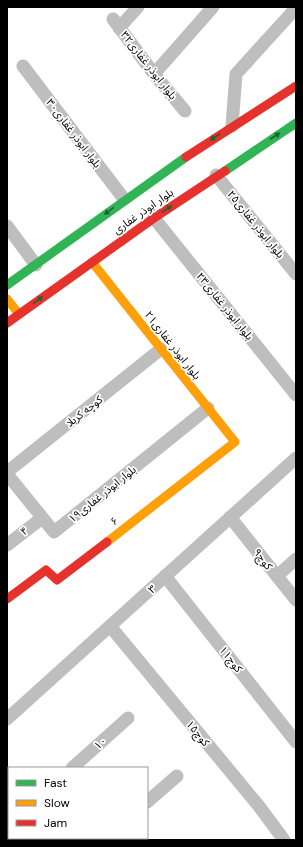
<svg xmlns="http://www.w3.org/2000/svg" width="303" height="847" font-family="'DM Sans','Noto Sans Arabic',sans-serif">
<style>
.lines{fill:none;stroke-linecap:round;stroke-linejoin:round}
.street{stroke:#bebebe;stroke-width:13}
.fast{stroke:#30b455;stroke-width:9}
.slow{stroke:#ff9f0a;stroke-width:9}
.jam{stroke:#e5322d;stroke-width:9}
.oneway{fill:#1a632f}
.labels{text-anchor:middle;stroke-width:3.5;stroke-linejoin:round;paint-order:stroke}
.street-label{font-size:11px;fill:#000;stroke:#fff}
</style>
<rect width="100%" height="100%" fill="#fff"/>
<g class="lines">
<g class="street">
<polyline points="113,19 154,74 185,111"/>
<polyline points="119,28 138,7"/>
<polyline points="23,66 124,199"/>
<polyline points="154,74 213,7"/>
<polyline points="232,126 236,74 296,8"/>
<polyline points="216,175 296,274"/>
<polyline points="154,218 296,395"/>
<polyline points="7,226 36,265"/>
<polyline points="7,472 161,349"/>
<polyline points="7,474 54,532 208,408"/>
<polyline points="230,517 296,600"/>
<polyline points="7,545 42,518"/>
<polyline points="165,576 296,742"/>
<polyline points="277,576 296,559"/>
<polyline points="110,626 258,805 284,840"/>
<polyline points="7,719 296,458"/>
<polyline points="72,768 128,718"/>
<polyline points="147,802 177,776"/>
<polyline points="102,840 105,838"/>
</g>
<g class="fast">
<polyline points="225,171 296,123"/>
<polyline points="7,285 186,157"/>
</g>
<g class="slow">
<polyline points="92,262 235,442 107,542"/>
<polyline points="7,299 19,314"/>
<polyline points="7,797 9,800"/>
</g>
<g class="jam">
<polyline points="186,157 296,86"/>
<polyline points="7,323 154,218 225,171"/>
<polyline points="7,599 46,570 57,580 107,542"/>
<polyline points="40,838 41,840"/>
</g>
</g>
<defs><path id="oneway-solid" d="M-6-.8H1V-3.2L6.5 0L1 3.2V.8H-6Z"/></defs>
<g class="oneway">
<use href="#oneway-solid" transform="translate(275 136) rotate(-33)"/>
<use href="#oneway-solid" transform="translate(215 137) rotate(148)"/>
<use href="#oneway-solid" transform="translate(167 209) rotate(-34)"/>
<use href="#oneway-solid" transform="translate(109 211) rotate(144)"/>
<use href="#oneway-solid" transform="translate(38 300) rotate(-36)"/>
</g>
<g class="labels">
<g class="street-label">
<text transform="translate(149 65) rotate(52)" y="4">بلوار ابوذر غفاری۳۲</text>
<text transform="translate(74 133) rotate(53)" y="4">بلوار ابوذر غفاری۳۰</text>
<text transform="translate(143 211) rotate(-35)" y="4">بلوار ابوذر غفاری</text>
<text transform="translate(256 224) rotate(51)" y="4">بلوار ابوذر غفاری۲۵</text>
<text transform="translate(225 306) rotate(51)" y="4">بلوار ابوذر غفاری۲۳</text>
<text transform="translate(173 345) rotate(52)" y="4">۲۱بلوار ابوذر غفاری</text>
<text transform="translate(84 411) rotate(-38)" y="4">کوچه کربلا</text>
<text transform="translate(102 494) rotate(-39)" y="4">بلوار ابوذر غفاری۱۹</text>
<text transform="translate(114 521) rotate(-38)" y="4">۶</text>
<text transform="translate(24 531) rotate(-38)" y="4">۴</text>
<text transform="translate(263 559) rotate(52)" y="4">۹کوچ</text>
<text transform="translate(152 589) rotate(-42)" y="4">۳</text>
<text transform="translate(231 659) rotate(52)" y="4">۱۱کوچ</text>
<text transform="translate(198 733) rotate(50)" y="4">۱۵کوچ</text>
<text transform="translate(100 743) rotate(-42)" y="4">۱۰</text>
</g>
</g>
<rect width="303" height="847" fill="none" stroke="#000000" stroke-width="16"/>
<rect x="8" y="767" width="140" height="72" fill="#ffffff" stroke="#999999"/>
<rect x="16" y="780" width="20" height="6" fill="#30b455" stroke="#999999"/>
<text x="44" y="787" font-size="12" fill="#000000">Fast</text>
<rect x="16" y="800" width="20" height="6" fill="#ff9f0a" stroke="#999999"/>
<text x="44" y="807" font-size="12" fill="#000000">Slow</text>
<rect x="16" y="820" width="20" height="6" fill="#e5322d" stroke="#999999"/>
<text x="44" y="827" font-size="12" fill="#000000">Jam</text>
</svg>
